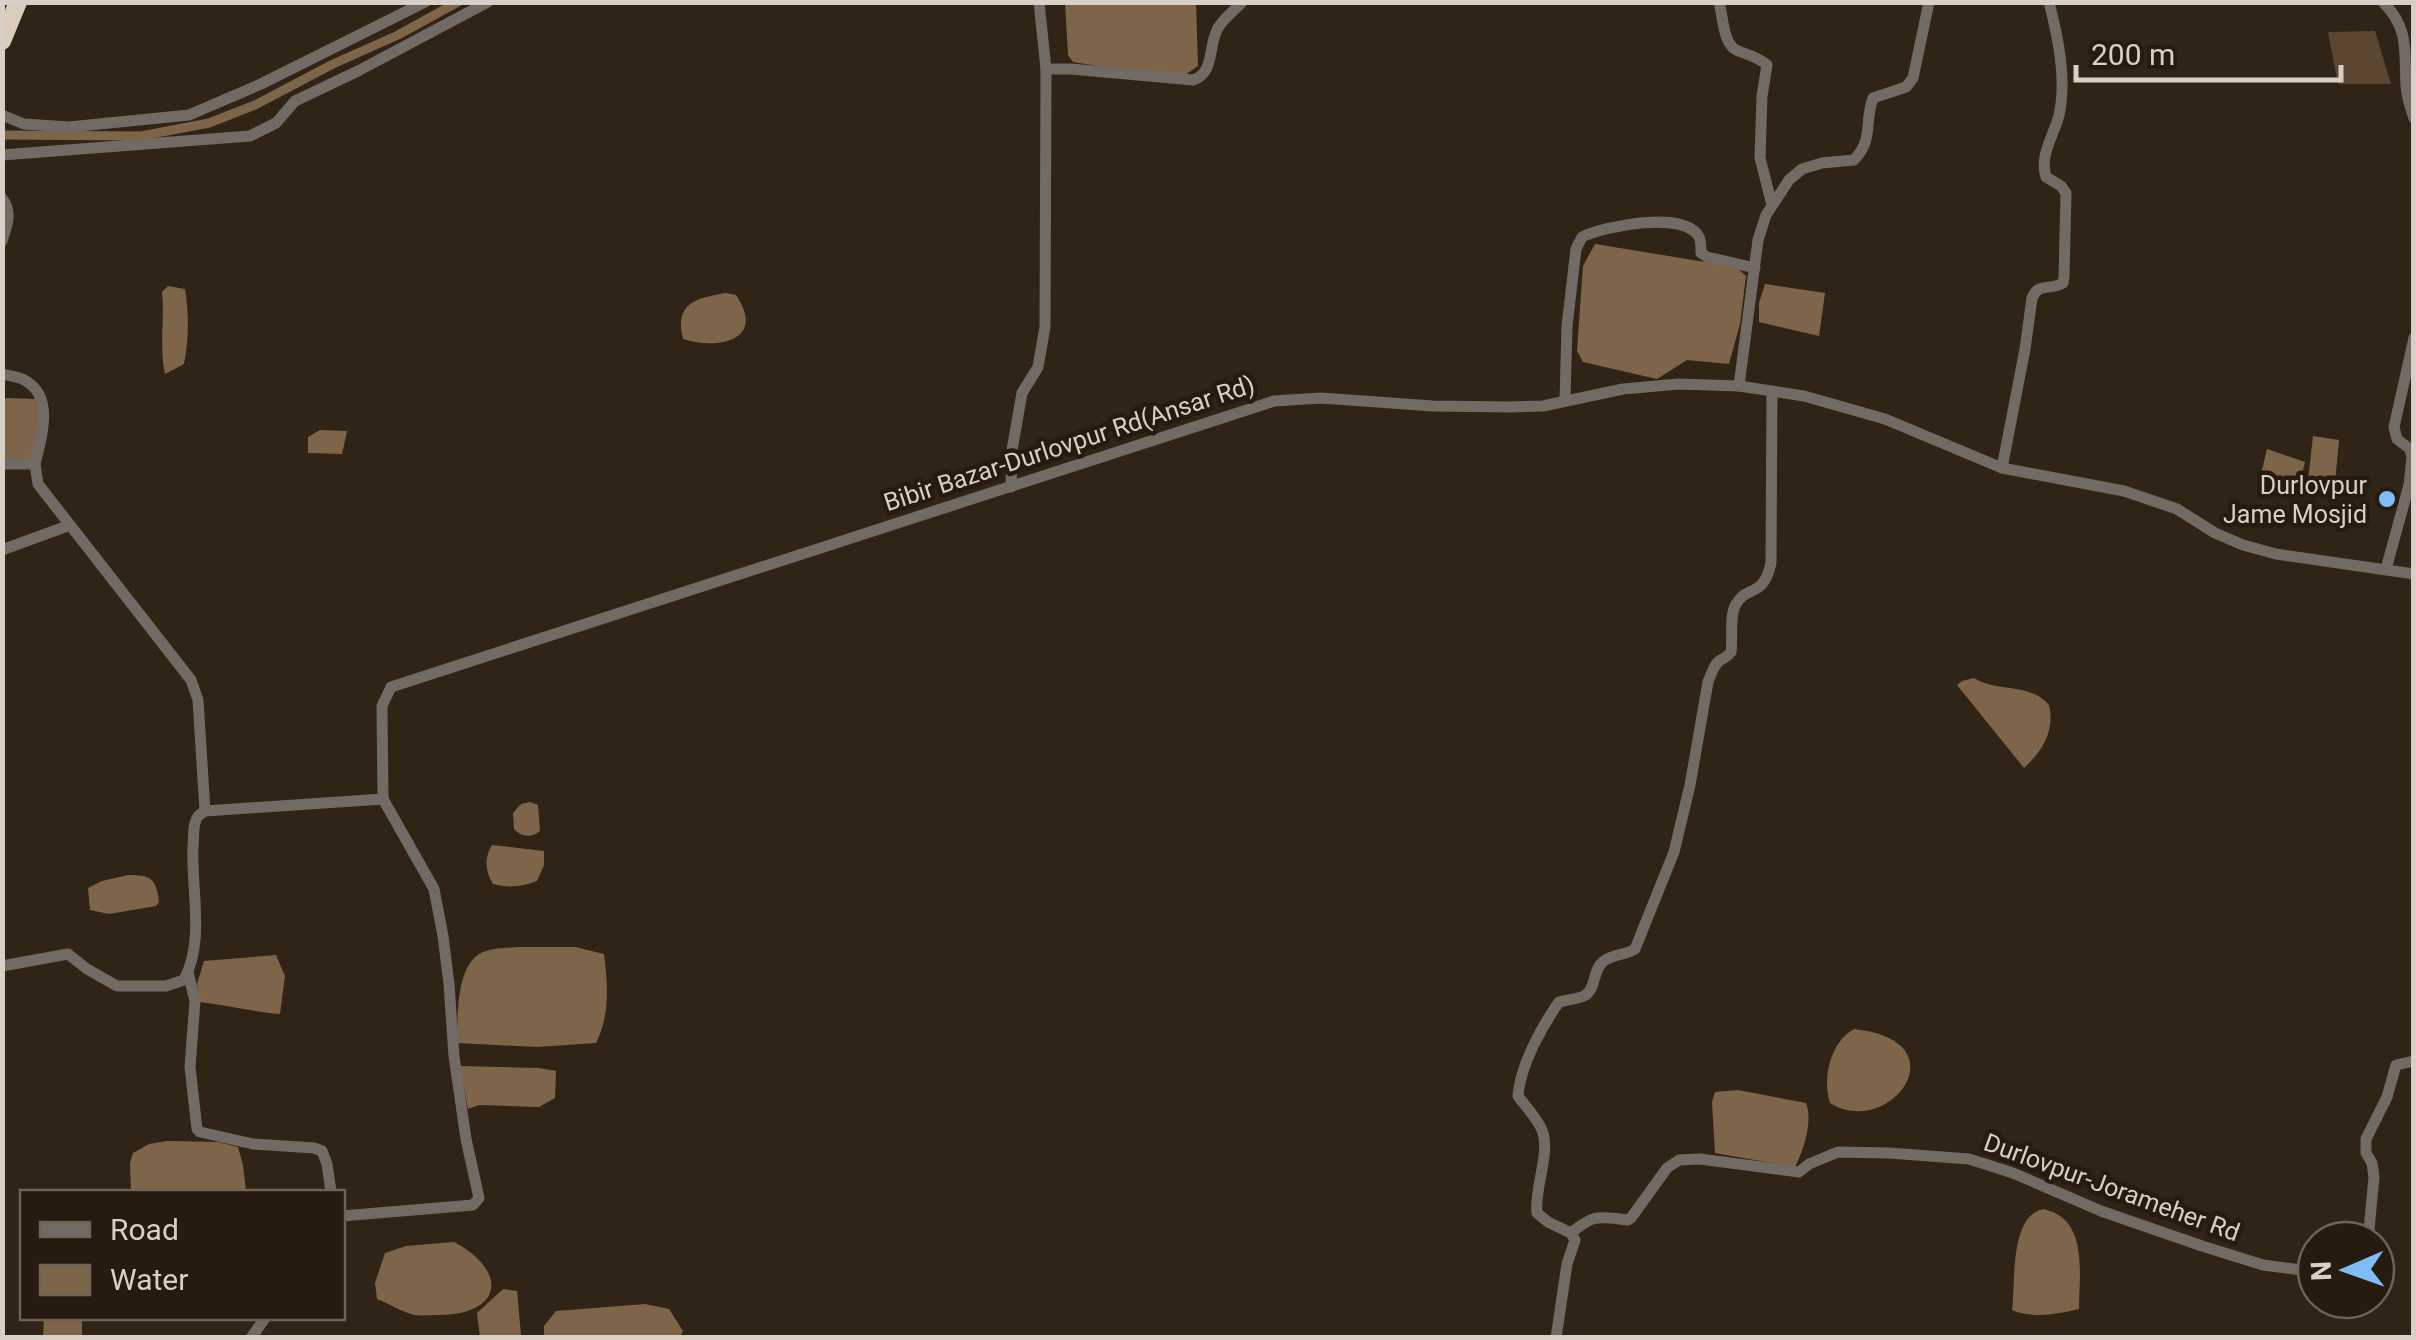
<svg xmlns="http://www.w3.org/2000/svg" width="2416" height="1340" font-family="Roboto,sans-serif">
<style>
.green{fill:#5b4731}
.water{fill:#7e654a}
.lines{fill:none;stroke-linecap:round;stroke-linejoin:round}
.canal{stroke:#7e654a;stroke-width:9}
.minor{stroke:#726b65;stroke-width:11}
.highway{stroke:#dcccbb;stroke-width:18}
.poi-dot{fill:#7ebdf9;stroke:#261b0e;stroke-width:4}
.labels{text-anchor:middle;stroke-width:9;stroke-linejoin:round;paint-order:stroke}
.street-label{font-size:25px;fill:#d8d0c7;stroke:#261b0e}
.poi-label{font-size:25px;fill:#d8d0c7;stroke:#261b0e;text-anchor:end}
</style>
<rect width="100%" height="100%" fill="#302417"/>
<polygon class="green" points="2375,31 2391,84 2338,84 2328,32"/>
<g class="water">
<polygon points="1065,3 1196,3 1198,66 1185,75 1141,73 1073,62 1068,55"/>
<polygon points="1595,244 1736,267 1746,276 1740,324 1729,364 1687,360 1657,379 1583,362 1577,351 1583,266"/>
<polygon points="1765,284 1825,293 1819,336 1759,322 1759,303"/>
<path d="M168 286 185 289C189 314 189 339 184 364L165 374C159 347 165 319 162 292Z"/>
<path d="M726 293 736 295C767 341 717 350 683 339 674 302 697 298 726 293Z"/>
<polygon points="7,398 36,399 41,423 31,460 3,461 2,400"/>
<polygon points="320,430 347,431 342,454 308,453 308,437"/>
<polygon points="2313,436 2339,440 2334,493 2307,490"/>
<polygon points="2267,449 2305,462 2299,487 2261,474"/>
<path d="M1974 678C1998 693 2029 682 2049 705 2055 730 2043 751 2024 768L1957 685 1962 681Z"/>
<path d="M530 802 538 805 540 831C532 838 521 837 514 829L513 813 521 804Z"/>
<path d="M492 845 544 851V865L537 881C522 887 508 888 493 884 485 871 484 858 492 845Z"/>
<path d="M128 875C151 875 156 878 159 902L156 906 109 914 90 910 88 888 102 881Z"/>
<path d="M518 947H575L604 954C608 984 610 1015 596 1043L537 1047 457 1043C458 1017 455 960 486 951 496 948 507 948 518 947Z"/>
<path d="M276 955 285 976 280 1014C253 1012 227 1005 200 1002L197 984 204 961Z"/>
<path d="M1854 1029C1964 1041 1889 1140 1830 1103 1822 1079 1830 1042 1854 1029Z"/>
<polygon points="460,1066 539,1068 556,1071 555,1098 539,1107 479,1105 468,1109"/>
<path d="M1738 1090 1806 1103C1813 1121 1804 1149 1795 1167L1715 1153 1712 1102 1715 1092Z"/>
<polygon points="167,1141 218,1142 238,1147 243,1165 246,1192 131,1192 130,1163 133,1153 149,1144"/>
<path d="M2043 1209C2089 1218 2079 1274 2079 1309 2059 1314 2032 1319 2012 1310 2016 1282 2009 1217 2043 1209Z"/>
<path d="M454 1242C509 1271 503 1315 438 1315 430 1315 421 1316 414 1315 402 1312 388 1303 377 1299L375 1283 385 1253 406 1246Z"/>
<polygon points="503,1289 517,1291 521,1335 480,1337 477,1313"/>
<polygon points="645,1304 669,1309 683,1331 680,1337 544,1337 544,1326 556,1311"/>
<polygon points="44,1318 82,1318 82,1337 43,1337"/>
</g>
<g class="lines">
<polyline class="canal" points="2,135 141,136 209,123 255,105 333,64 398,35 458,2"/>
<g class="minor">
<polyline points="1039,2 1046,69"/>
<path d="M1719 2C1723 16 1723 43 1736 50 1747 55 1757 56 1767 65L1762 96 1760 158 1772 205"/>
<path d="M2383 2C2410 29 2404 52 2406 86 2407 97 2410 107 2414 118"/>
<polyline points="2,115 24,124 69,127 189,115 261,84 425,2"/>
<polyline points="2,155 250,136 276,123 295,101 358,71 488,2"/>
<path d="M2 198C13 213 7 225 2 241"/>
<path d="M2 374C10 376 20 377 26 381 55 398 41 439 35 464"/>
<path d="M1739 386 1758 240 1766 215 1789 180 1802 169 1822 163 1854 160C1874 139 1864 122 1873 98L1906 87 1913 78 1929 2"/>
<path d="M1565 401 1567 326 1576 249 1582 237C1603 226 1685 210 1699 237 1701 240 1701 249 1701 253L1707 257 1755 268"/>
<polyline points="2,464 35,464 38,484 191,680 198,700 205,811"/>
<path d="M2002 468 2025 349 2032 298C2038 282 2051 291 2063 283L2064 277 2066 193 2061 186 2046 177C2039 155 2054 136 2059 115 2067 80 2058 37 2049 2"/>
<path d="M1011 487 1012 450 1022 393 1038 367 1045 327 1046 69H1071L1193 80C1215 73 1208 45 1218 28 1224 18 1234 11 1242 2"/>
<polyline points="2,550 70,525"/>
<polyline points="2386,569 2409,485 2412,457 2410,449 2397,439 2394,427 2414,338"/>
<path d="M2 966 68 954 87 969 117 986H166L184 980C205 941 191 889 193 846 194 839 193 829 195 823 197 816 199 815 205 811L383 799 382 706 391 687 1256 407 1274 401 1321 398 1433 406 1511 407 1543 406 1623 389 1679 384 1739 386 1804 396 1885 419 2002 468 2124 491 2177 509 2215 533 2243 545 2276 554 2414 574"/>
<polyline points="188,972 195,1001 190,1067 197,1129 200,1132 253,1144 314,1148 322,1151 327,1164 331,1192"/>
<polyline points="342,1216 473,1205 479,1198 466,1139 454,1056 449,984 443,936 434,889 383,799"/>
<path d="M1571 1233C1595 1213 1599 1217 1628 1220L1631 1218 1667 1168 1679 1160 1700 1159 1799 1172 1809 1164 1838 1152 1889 1153 1969 1159 2013 1173 2101 1211 2202 1246 2263 1265 2316 1272"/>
<polyline points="2368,1240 2374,1177 2372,1163 2366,1153 2366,1139 2387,1097 2396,1065 2414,1061"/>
<polyline points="251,1338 265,1318"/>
<path d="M1556 1338 1567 1264 1575 1240 1571 1233 1548 1222 1537 1213C1534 1188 1551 1153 1542 1130 1537 1118 1526 1107 1518 1096 1520 1066 1542 1026 1559 1002 1567 1000 1577 999 1584 996 1597 989 1592 969 1604 961 1613 954 1626 955 1635 949L1674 852 1690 785 1708 682C1711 675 1713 667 1718 662 1724 657 1727 658 1731 652 1733 638 1729 616 1736 604 1748 584 1763 599 1771 563L1772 391"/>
</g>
<polyline class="highway" points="2,41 18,2"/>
</g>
<circle class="poi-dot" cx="2387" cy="499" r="10"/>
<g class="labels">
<g class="street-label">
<text transform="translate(1069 443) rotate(-18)" y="9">Bibir Bazar-Durlovpur Rd(Ansar Rd)</text>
<text transform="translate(2112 1187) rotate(20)" y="9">Durlovpur-Jorameher Rd</text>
</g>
<g class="poi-label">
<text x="2367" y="494">Durlovpur<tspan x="2367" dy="29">Jame Mosjid</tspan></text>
</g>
</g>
<rect width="2416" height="1340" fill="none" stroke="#d8d0c7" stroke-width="10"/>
<rect x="20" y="1190" width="325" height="130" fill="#261b0e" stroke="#6d6358" stroke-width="2.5"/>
<rect x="40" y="1222" width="50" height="15" fill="#726b65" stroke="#6d6358" stroke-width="2.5"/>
<text x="110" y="1240" font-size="30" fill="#d8d0c7">Road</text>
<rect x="40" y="1265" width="50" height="30" fill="#7e654a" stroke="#6d6358" stroke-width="2.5"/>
<text x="110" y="1290" font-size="30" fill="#d8d0c7">Water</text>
<g transform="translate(2346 1270) rotate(268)"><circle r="48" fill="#261b0e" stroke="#6d6358" stroke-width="2.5"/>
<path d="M0-8L18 38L0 25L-18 38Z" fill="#7ebdf9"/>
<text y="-15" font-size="28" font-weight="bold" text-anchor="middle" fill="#d8d0c7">N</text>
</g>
<path d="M2076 65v15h265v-15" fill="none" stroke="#d8d0c7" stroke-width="5"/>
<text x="2091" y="65" font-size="30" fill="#d8d0c7" stroke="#261b0e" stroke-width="8" paint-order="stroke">200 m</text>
</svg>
